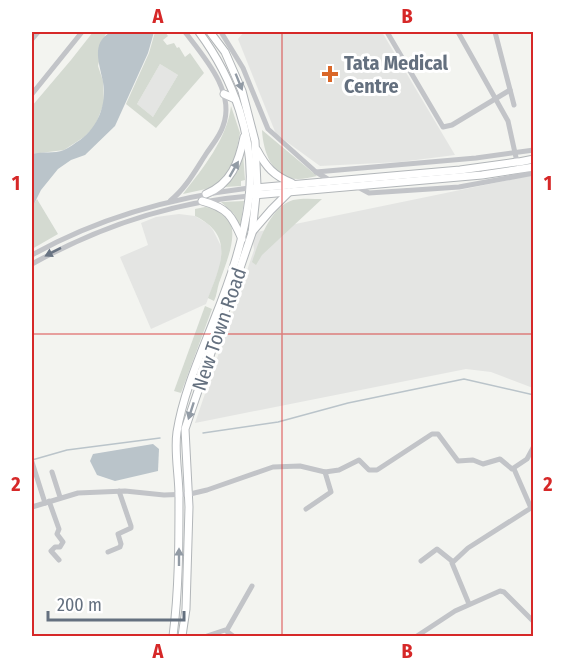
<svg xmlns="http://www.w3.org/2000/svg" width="565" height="668" font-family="'Fira Sans Condensed',sans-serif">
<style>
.built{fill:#e4e5e3}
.green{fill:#d4dad1;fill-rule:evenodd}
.water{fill:#bac4ca}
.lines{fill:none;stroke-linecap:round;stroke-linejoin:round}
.stream{stroke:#bac4ca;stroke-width:1.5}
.major-casing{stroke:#b2b6b9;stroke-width:9}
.minor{stroke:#c2c4c8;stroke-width:5}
.major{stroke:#fff;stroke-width:7}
.oneway{fill:#929ba5}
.oneway2{fill:#697483}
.grid{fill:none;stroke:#d62828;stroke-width:1.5;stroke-opacity:0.55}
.poi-dot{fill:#da6729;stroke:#fff;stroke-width:2}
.labels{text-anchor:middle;stroke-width:6;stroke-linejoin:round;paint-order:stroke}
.poi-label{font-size:20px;font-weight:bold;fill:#64707f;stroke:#fff;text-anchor:start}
.street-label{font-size:20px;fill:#64707f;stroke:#fff}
.neatline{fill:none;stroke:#d62828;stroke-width:2}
.grid-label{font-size:20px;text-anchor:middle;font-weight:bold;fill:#d62828}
</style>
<rect width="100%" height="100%" fill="#f3f4f0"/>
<g class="built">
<polygon points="244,32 382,32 455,155 400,162 320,166 276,134 238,39"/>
<polygon points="160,64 178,75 153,117 137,104"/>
<polygon points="533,175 533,388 491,372 466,369 195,423 254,250 252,233"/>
<polygon points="179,214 195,216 208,224 213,230 222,248 220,267 206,304 151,329 120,257 148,245 141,223 156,217"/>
</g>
<g class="green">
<polygon points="93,32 111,32 105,35 98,66 103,81 104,103 95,126 84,137 64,150 32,154 32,106 71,60"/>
<path d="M155 32H165L168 36 163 40 167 45 174 43 177 48 179 47 185 57 190 53 204 73 156 128 126 104 149 53ZM160 64 178 75 153 117 137 104Z"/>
<path d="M231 106 240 133 235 158 231 169 215 187 183 194C203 168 227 139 231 106Z"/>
<path d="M262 130 317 176C311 177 304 179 298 179 272 179 263 151 262 130Z"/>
<polygon points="243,154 245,180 241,181 241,186 225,187 237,172"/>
<polygon points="37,199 58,234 32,249 32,207"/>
<path d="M322 199 262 255 256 265 252 262C259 241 270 207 293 200 302 198 313 199 322 199Z"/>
<polygon points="244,201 240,228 234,214 221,202"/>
<path d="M205 207C250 212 228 257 219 283 217 289 217 295 214 301L208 298C220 266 236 236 195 216V209Z"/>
<polygon points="205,306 212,309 181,393 174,391"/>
</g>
<g class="water">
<path d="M111 32H154L148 53 115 126 85 155 71 160 58 169 41 190 32 208V154C42 151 54 154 64 150 69 148 75 143 80 140 98 127 107 104 103 82 100 64 90 43 111 32Z"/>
<polygon points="153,444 159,449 158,471 115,481 97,475 90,461 93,454"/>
</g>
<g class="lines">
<g class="stream">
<polyline points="203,433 278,422 348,403 464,379 534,395"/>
<polyline points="32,460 67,450 160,438"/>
</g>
<g class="major-casing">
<g id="major">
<polyline points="224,94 235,99"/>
<path d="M257 150C266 167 274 176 292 183"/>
<polyline points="519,162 534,159"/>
<polyline points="255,188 460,170 517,162"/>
<path d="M206 194C231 184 239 162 244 137"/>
<polyline points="253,195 482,175 534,167"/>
<path d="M202 201C228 208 232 216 242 239"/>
<polyline points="252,232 271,210 289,192"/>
<path d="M173 636C179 590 179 543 179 496 179 475 174 452 177 432 183 394 200 356 214 320 230 280 244 240 249 198 256 139 233 78 199 32"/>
<polyline points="182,636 186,609 189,507 185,429 252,233 257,186 255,141 242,91 225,52 210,32"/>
</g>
</g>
<g class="minor">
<polyline points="221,32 243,68 268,129 316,172 331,181"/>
<polyline points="387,32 443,127 452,125 510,90"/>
<polyline points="458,32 508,121 517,162 519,162"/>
<polyline points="495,32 514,105"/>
<polyline points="32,39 38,32"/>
<polyline points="32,94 82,32"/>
<polyline points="316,172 476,158 534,150"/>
<polyline points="356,186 369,193 430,189 459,187 534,173"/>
<path d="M170 201C186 188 195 171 206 154 212 145 220 136 223 126 236 92 204 57 185 32"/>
<path d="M32 255C98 218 174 197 249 188"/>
<path d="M32 264C99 227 173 202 249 196"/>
<polyline points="32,462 45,503"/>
<polyline points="52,472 60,497"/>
<polyline points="49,501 59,529 57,534 63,542 60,547 55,547 51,551 59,560"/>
<polyline points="32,507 78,493 125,491 164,495 190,494 207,490 273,467 300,466 325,472 339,470 359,460 369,470 377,470 432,434 438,434 458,461 473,460 483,464 500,459 512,469 527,459 534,446"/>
<polyline points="306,509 331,492 325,472"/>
<polyline points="108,552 120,547 121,544 118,534 131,528 131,526 119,491"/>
<polyline points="421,561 437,549 452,561"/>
<polyline points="469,604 452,563 468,548 531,508 514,469"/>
<polyline points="227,630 252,586"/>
<polyline points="207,636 225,630 233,636"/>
<polyline points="417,636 455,611 500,591 504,592 534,622"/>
</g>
<use href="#major" class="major"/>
</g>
<defs><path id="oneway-solid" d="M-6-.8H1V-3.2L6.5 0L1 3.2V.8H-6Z" transform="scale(1.5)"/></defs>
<g class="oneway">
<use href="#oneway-solid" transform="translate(239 82) rotate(68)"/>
<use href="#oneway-solid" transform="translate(234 169) rotate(-60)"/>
<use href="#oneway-solid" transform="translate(191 411) rotate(108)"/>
<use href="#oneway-solid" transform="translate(179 557) rotate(-90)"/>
</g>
<use class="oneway2" href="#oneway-solid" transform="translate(53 252) rotate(153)"/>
<path class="grid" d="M282 32V636M32 334H534"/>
<path class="poi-dot" d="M327 65h6v6h6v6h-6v6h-6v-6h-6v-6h6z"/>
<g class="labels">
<g class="poi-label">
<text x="344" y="70">Tata Medical<tspan x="344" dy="23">Centre</tspan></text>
</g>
<g class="street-label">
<text transform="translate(219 329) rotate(-71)" y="7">New Town Road</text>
</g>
</g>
<rect width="565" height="668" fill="none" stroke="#ffffff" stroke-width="66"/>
<path d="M48 611v9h136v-9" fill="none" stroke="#64707f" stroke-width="3"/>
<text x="57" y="611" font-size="18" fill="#64707f" stroke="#ffffff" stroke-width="4.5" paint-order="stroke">200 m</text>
<rect x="33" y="33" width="499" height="602" class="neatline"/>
<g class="grid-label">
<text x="158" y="23">A</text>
<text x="407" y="23">B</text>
<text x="16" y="190">1</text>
<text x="548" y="190">1</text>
<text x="16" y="491">2</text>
<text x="548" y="491">2</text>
<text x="158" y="658">A</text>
<text x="407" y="658">B</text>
</g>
</svg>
